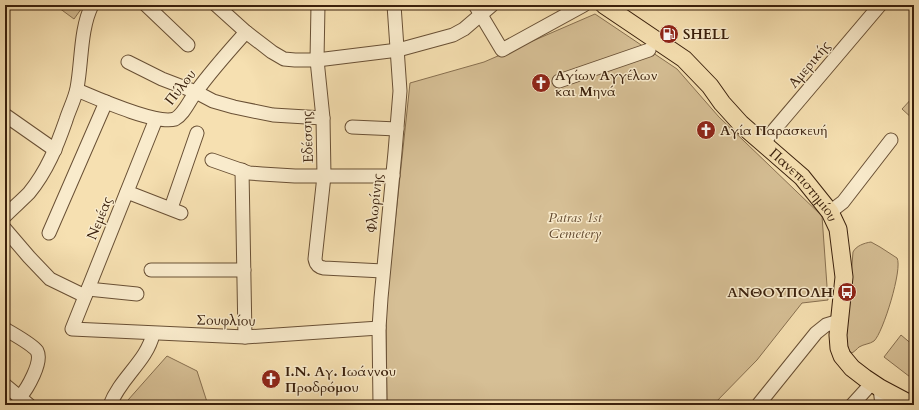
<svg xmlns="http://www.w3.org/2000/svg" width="919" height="410" font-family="Cardo,serif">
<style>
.green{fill:#d6bf95;stroke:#887050}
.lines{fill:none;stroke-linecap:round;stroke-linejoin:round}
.minor-casing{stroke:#695035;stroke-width:15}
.major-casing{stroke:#3a200c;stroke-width:19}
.minor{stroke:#f9ebcc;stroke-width:13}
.major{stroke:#f6e0b1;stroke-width:17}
.labels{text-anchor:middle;stroke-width:3;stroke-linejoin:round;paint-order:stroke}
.poi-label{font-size:14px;font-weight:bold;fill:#3a200c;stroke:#f9ebcc;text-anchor:start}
.street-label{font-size:14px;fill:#3a200c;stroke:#f9ebcc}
.park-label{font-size:14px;font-style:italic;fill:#61482e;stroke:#f9ebcc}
</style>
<rect width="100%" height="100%" fill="#f6e0b1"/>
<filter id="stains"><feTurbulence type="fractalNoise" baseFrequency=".005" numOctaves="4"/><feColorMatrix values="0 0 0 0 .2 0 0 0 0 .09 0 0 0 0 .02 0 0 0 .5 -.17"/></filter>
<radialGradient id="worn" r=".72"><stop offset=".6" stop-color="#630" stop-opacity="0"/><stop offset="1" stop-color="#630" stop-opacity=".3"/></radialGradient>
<g class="green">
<polygon points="55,5 84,5 74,19"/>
<polygon points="595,14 677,69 719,117 822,216 828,300 802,303 757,360 713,405 387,405 386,319 388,289 410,83 484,62"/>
<polygon points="914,96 914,120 902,109"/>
<path d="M871 242 880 247 897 258C903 268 883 333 874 341 870 344 864 344 859 347 857 349 855 351 852 353L849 350 846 341 853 252C856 246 864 243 871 242Z"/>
<polygon points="901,335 914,346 914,380 884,357"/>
<polygon points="167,356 197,371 208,405 127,405 128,400"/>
</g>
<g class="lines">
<g class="minor-casing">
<g id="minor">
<polyline points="146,5 188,45"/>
<polyline points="216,5 246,32 272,52 284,59 295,60 317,60 398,50 453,35 464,29 492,5"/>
<path d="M318 5 317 60 323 118 324 176 315 259C316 265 318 267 324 268L383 271"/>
<polyline points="475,5 502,50 584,5"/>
<polyline points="128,62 162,79 196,92 213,101 234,107 273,115 323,118"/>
<polyline points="559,81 649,50"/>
<path d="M77 90C96 98 156 125 175 119 184 114 189 101 196 92 211 71 229 51 246 32"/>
<polyline points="5,115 55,150"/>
<polyline points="156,119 72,329 245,337 379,328"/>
<polyline points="352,127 397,129"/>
<polyline points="763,143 880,5"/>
<polyline points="212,160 249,173 262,174 295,176 393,176"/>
<polyline points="242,170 245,337"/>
<polyline points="127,192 181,213"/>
<polyline points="171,208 197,133"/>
<polyline points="830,212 843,202 891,140"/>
<path d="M5 216C13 208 21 201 29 193 47 171 57 146 66 120 69 110 75 99 77 88 82 62 80 29 92 5"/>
<polyline points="5,229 29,257 50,279 85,296"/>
<polyline points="49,233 106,102"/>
<polyline points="151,270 244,270"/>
<polyline points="88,289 137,294"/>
<path d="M5 329C13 334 32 344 37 351 43 362 27 389 20 397"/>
<polyline points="5,385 29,405"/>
<polyline points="880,388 882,405"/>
<path d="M110 405C120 378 147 361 153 334"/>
<polyline points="380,405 379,328 381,298 395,152 400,91 394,5"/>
<polyline points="758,405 816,333 826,325 839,321"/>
<polyline points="852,405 872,383"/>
</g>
</g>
<g class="major-casing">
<g id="major">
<path id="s1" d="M604 5 684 59 710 86 722 103 741 124 802 177 830 212 838 229 844 277 838 335 839 348 842 356 852 368 865 378 880 388 912 405"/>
</g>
</g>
<use href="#minor" class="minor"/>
<use href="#major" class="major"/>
</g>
<defs>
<g id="fuel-disc" transform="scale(1)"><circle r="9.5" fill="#8f2418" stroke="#f9ebcc"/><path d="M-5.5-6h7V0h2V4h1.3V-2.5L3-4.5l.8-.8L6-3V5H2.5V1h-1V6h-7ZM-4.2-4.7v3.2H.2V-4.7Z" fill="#fff"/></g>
<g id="church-disc" transform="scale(1)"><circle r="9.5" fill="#8f2418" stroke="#f9ebcc"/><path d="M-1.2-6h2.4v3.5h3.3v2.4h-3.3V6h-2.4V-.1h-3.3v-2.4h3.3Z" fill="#fff"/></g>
<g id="bus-disc" transform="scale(1)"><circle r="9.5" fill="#8f2418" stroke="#f9ebcc"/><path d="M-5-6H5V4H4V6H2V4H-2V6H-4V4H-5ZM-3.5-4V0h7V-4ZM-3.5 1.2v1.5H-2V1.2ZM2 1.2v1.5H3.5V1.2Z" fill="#fff"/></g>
</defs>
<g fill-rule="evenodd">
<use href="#fuel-disc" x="669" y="34"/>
<use href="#church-disc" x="541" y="83"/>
<use href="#church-disc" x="706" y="130"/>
<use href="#bus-disc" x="847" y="292"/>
<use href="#church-disc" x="271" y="379"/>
</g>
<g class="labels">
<g class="poi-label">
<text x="683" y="39">SHELL</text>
<text x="555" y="80">Αγίων Αγγέλων<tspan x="555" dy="16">και Μηνά</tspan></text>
<text x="720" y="135">Αγία Παρασκευή</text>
<text x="833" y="297" text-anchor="end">ΑΝΘΟΥΠΟΛΗ</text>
<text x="285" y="376">Ι.Ν. Αγ. Ιωάννου<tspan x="285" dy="16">Προδρόμου</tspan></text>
</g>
<g class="street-label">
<text transform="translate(809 64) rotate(-50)" y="5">Αμερικής</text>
<text transform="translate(180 87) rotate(-52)" y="5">Πύλου</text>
<text transform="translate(307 137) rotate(-92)" y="5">Εδέσσης</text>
<text dy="5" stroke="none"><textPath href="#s1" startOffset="271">Πανεπιστημίου</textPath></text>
<text transform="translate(374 203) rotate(-84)" y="5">Φλωρίνης</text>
<text transform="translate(99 218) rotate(-68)" y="5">Νεμέας</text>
<text transform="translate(226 320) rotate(1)" y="5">Σουφλίου</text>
</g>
<g class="park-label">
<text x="575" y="222">Patras 1st<tspan x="575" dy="16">Cemetery</tspan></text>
</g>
</g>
<rect width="919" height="410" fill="none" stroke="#f6e0b1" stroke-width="20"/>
<rect x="6" y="6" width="907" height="398" fill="none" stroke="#3a200c" stroke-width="2"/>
<rect x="10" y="10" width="899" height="390" fill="none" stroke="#3a200c"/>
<rect width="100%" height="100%" filter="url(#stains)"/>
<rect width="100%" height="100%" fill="url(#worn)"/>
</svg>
